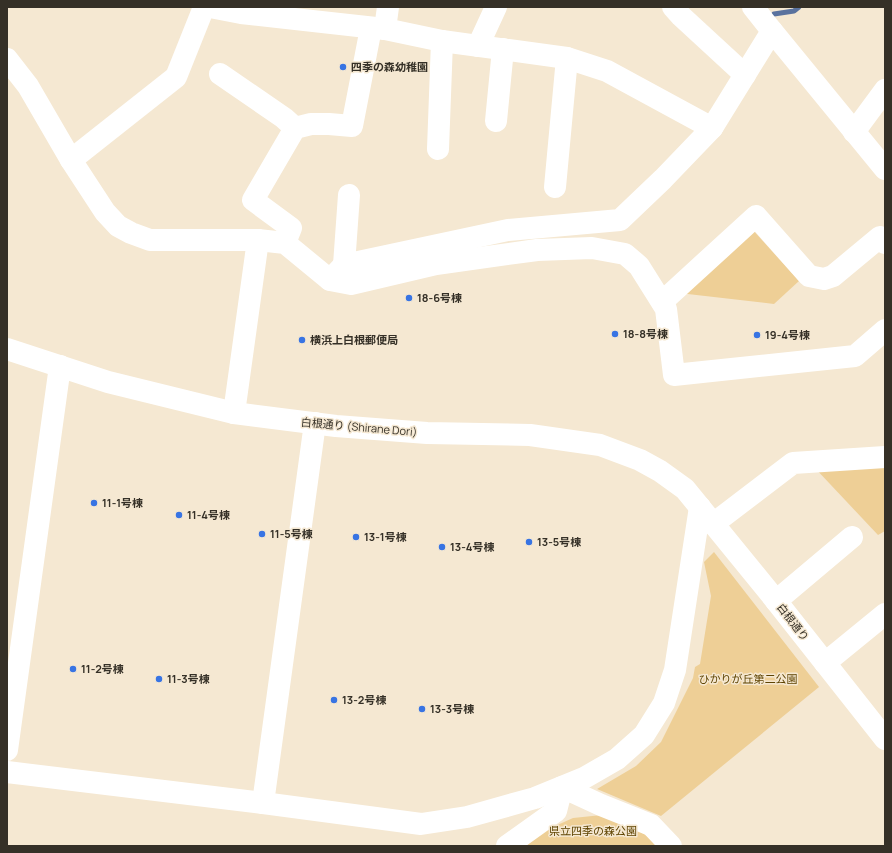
<svg xmlns="http://www.w3.org/2000/svg" width="892" height="853" font-family="Manrope,'Noto Sans JP',sans-serif">
<style>
.green{fill:#eecf96}
.lines{fill:none;stroke-linecap:round;stroke-linejoin:round}
.stream{stroke:#5a729e;stroke-width:5}
.minor{stroke:#fff;stroke-width:22}
.poi-dot{fill:#3874e3;stroke:#f5e8d2;stroke-width:1.5}
.labels{text-anchor:middle;stroke-width:3;stroke-linejoin:round;paint-order:stroke}
.poi-label{font-size:11px;font-weight:bold;fill:#353027;stroke:#f5e8d2;text-anchor:start}
.street-label{font-size:11px;fill:#353027;stroke:#f5e8d2}
.park-label{font-size:11px;fill:#5f4402;stroke:#f5e8d2}
</style>
<rect width="100%" height="100%" fill="#f5e8d2"/>
<g class="green">
<polygon points="752,229 799,281 774,304 679,293"/>
<polygon points="885,461 885,531 878,535 814,467"/>
<polygon points="714,552 819,687 661,816 597,789 636,766 661,742 693,678 695,667 700,664 711,596 704,562"/>
<polygon points="602,815 624,822 657,842 661,846 521,846 535,835 573,818"/>
</g>
<g class="lines">
<polyline class="stream" points="774,14 794,11 799,7"/>
<g class="minor">
<polyline points="210,7 241,13 385,29 442,41 567,58 607,71 712,128"/>
<polyline points="673,7 681,16 745,75"/>
<polyline points="753,7 772,31"/>
<polyline points="385,29 388,7"/>
<polyline points="478,46 496,7"/>
<polyline points="7,59 28,86 71,160 105,212 118,226 131,233 150,240 258,240 285,243 330,280 351,284 436,264 537,250 592,248 625,254 639,266 666,309 674,375 855,356 885,330"/>
<polyline points="220,74 284,118 295,128"/>
<polyline points="496,121 503,49"/>
<polyline points="854,132 885,90"/>
<polyline points="438,149 442,41"/>
<polyline points="71,160 176,77 204,7"/>
<polyline points="555,187 567,58"/>
<polyline points="285,243 291,228 253,200 295,128 311,124 329,124 352,126 371,28"/>
<polyline points="344,265 349,195"/>
<polyline points="330,280 344,265 508,230 620,220 663,179 712,128 772,31 885,169"/>
<polyline points="662,302 756,216 809,276 824,279 833,276 880,237 885,243"/>
<polyline points="7,349 108,382 234,413 336,426 427,433 530,435 600,445 640,460 660,471 685,489 773,597 885,739"/>
<polyline points="234,413 258,240"/>
<polyline points="713,524 793,463 885,457"/>
<polyline points="776,601 852,537"/>
<polyline points="825,663 885,614"/>
<polyline points="7,750 60,366"/>
<polyline points="7,772 263,803 421,824 467,817 535,798 584,778 617,759 644,735 664,703 675,670 700,507"/>
<polyline points="263,803 315,423"/>
<polyline points="507,846 556,811 562,787 601,805 651,825 671,846"/>
</g>
</g>
<g class="poi-dot">
<circle cx="343" cy="67" r="4"/>
<circle cx="409" cy="298" r="4"/>
<circle cx="615" cy="334" r="4"/>
<circle cx="757" cy="335" r="4"/>
<circle cx="302" cy="340" r="4"/>
<circle cx="94" cy="503" r="4"/>
<circle cx="179" cy="515" r="4"/>
<circle cx="262" cy="534" r="4"/>
<circle cx="356" cy="537" r="4"/>
<circle cx="529" cy="542" r="4"/>
<circle cx="442" cy="547" r="4"/>
<circle cx="73" cy="669" r="4"/>
<circle cx="159" cy="679" r="4"/>
<circle cx="334" cy="700" r="4"/>
<circle cx="422" cy="709" r="4"/>
</g>
<g class="labels">
<g class="poi-label">
<text x="351" y="71">四季の森幼稚園</text>
<text x="417" y="302">18-6号棟</text>
<text x="623" y="338">18-8号棟</text>
<text x="765" y="339">19-4号棟</text>
<text x="310" y="344">横浜上白根郵便局</text>
<text x="102" y="507">11-1号棟</text>
<text x="187" y="519">11-4号棟</text>
<text x="270" y="538">11-5号棟</text>
<text x="364" y="541">13-1号棟</text>
<text x="537" y="546">13-5号棟</text>
<text x="450" y="551">13-4号棟</text>
<text x="81" y="673">11-2号棟</text>
<text x="167" y="683">11-3号棟</text>
<text x="342" y="704">13-2号棟</text>
<text x="430" y="713">13-3号棟</text>
</g>
<g class="street-label">
<text transform="translate(359 427) rotate(5)" y="4">白根通り (Shirane Dori)</text>
<text transform="translate(793 622) rotate(52)" y="4">白根通り</text>
</g>
<g class="park-label">
<text x="748" y="683">ひかりが丘第二公園</text>
<text x="593" y="835">県立四季の森公園</text>
</g>
</g>
<rect width="892" height="853" fill="none" stroke="#353027" stroke-width="16"/>
</svg>
